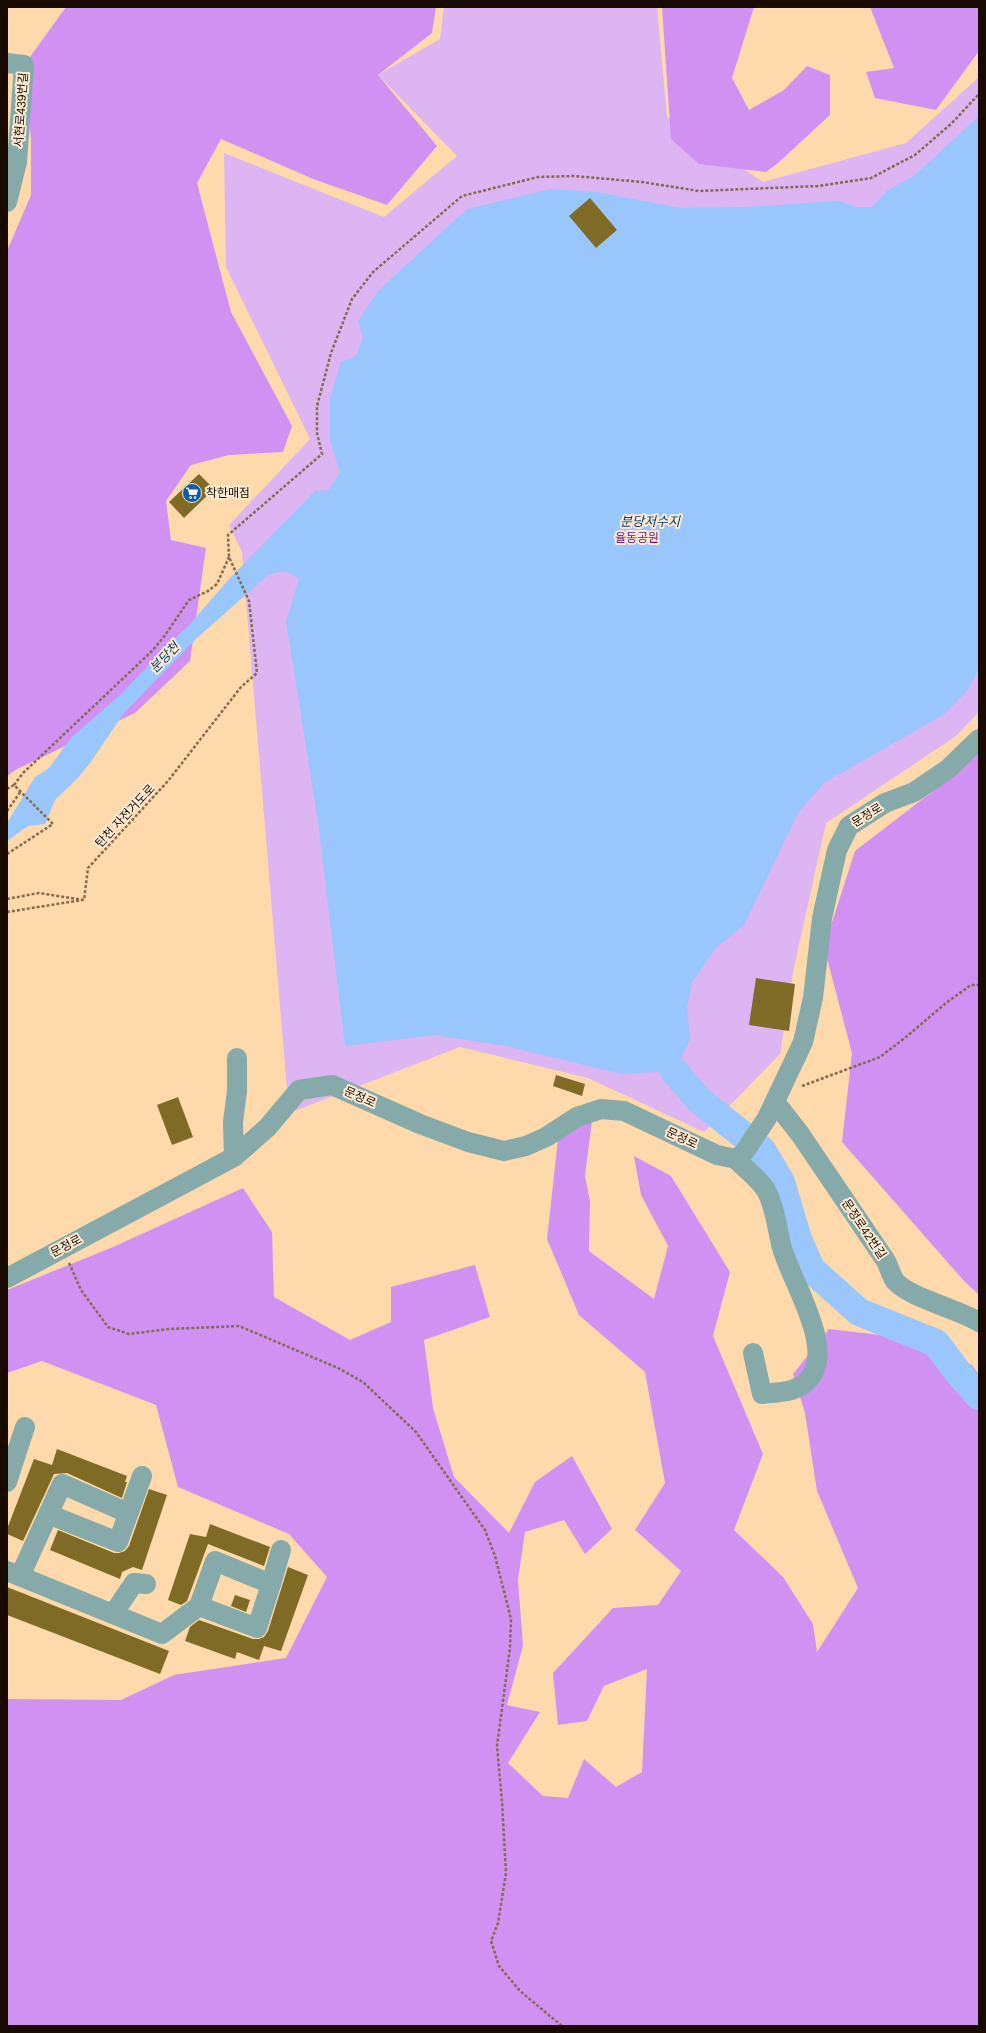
<svg xmlns="http://www.w3.org/2000/svg" width="986" height="2033" font-family="Arial,'Noto Sans KR',sans-serif">
<style>
.green{fill:#dcb5f2}
.forest{fill:#d091f3}
.water{fill:#99c6fc}
.lines{fill:none;stroke-linecap:round;stroke-linejoin:round}
.river{stroke:#99c6fc;stroke-width:28}
.building{fill:#7f6b26}
.path{stroke:#846b50;stroke-width:2.5;stroke-dasharray:3 2;stroke-linecap:butt}
.minor{stroke:#85aaa9;stroke-width:20}
.labels{text-anchor:middle;stroke-width:4;stroke-linejoin:round;paint-order:stroke}
.street-label{font-size:12px;fill:#190a00;stroke:#fcead3}
.poi-label{font-size:12px;fill:#190a00;stroke:#fcead3;text-anchor:start}
.park-label{font-size:12px;fill:#6b198e;stroke:#fcead3}
.water-label{font-size:13px;font-style:italic;fill:#033d74;stroke:#fcead3}
</style>
<rect width="100%" height="100%" fill="#fed9ab"/>
<polygon class="green" points="444,7 657,7 667,117 763,182 906,143 979,77 979,712 956,736 826,823 794,967 780,1054 704,1132 588,1078 460,1047 289,1113 242,552 229,525 310,439 226,267 224,153 384,217 457,156 378,75 440,39"/>
<g class="forest">
<polygon points="66,7 436,7 432,33 378,75 437,146 387,205 313,179 221,139 197,183 231,312 292,426 283,452 229,455 191,465 166,501 171,540 206,548 190,661 135,713 17,769 7,776 7,251 31,195 31,140 26,87 30,57"/>
<polygon points="662,7 754,7 732,78 749,110 784,90 807,66 830,75 830,115 778,163 766,172 699,164 671,139"/>
<polygon points="870,7 979,7 979,51 936,110 875,98 866,72 894,68"/>
<polygon points="979,751 979,1295 964,1281 842,1142 852,1053 824,947 855,851 946,781"/>
<polygon points="592,1121 585,1176 590,1201 589,1251 654,1299 668,1246 641,1195 634,1156 671,1176 730,1272 713,1336 763,1454 734,1530 783,1577 813,1624 817,1652 858,1588 817,1491 805,1413 793,1374 829,1329 880,1335 972,1365 979,1375 979,2026 7,2026 7,1699 121,1700 174,1675 286,1658 327,1577 289,1534 178,1487 156,1405 42,1361 7,1373 7,1290 113,1247 243,1188 272,1232 274,1297 350,1340 391,1322 391,1287 475,1265 490,1317 424,1340 433,1408 454,1477 509,1533 535,1482 572,1456 612,1529 585,1554 564,1520 525,1532 518,1580 523,1646 507,1705 540,1712 508,1763 543,1796 568,1798 584,1759 616,1787 642,1772 647,1669 604,1686 587,1721 558,1725 553,1673 613,1608 658,1605 681,1571 635,1530 665,1483 645,1372 579,1315 547,1239 559,1130"/>
</g>
<path class="water" d="M979 116V668L968 690 943 715 824 783 798 813 744 925 716 948 692 982 687 1008 690 1040 674 1071 622 1074 506 1046 435 1035 345 1046 318 822 286 621 299 579C288 570 282 570 268 575L197 638 124 713 90 763 78 778 55 800 45 824 28 826 7 841V823L35 777 49 768 71 738 122 693 170 643 189 625 230 578 315 491 329 490 340 472 330 440V398L341 362 356 356 363 337 358 321 378 291 467 209 551 189 597 192 680 208 746 207 839 201 856 207H872L888 190 914 176Z"/>
<g class="lines">
<polyline class="river" points="674,1071 700,1101 762,1150 781,1182 798,1239 811,1269 859,1312 936,1343 960,1375 979,1396"/>
</g>
<g class="building">
<polygon points="590,198 617,230 596,248 569,216"/>
<polygon points="199,474 214,489 184,518 169,502"/>
<polygon points="756,978 795,984 789,1031 749,1025"/>
<polygon points="556,1075 585,1084 582,1096 553,1086"/>
<polygon points="178,1097 193,1137 172,1145 157,1105"/>
<polygon points="57,1449 127,1476 125,1482 127,1482 122,1498 67,1473 54,1474 23,1541 7,1534 7,1529 34,1459 52,1465"/>
<polygon points="149,1489 167,1495 142,1570 133,1567 122,1572 120,1579 50,1550 58,1530 114,1553 119,1553 125,1551 129,1546"/>
<polygon points="210,1524 270,1547 264,1566 208,1544 187,1601 181,1605 168,1600 190,1534 206,1537"/>
<polygon points="288,1567 308,1575 281,1651 264,1646 259,1660 237,1652 235,1659 185,1641 190,1627 199,1620 253,1639 259,1639 264,1637 268,1631"/>
<polygon points="7,1587 169,1651 160,1674 7,1615"/>
<polygon points="235,1595 250,1600 246,1612 231,1606"/>
</g>
<g class="lines">
<g class="path">
<polyline points="7,789 14,785"/>
<polyline points="7,811 21,791"/>
<polyline points="7,854 53,824 14,785 23,773 151,652 163,638 189,600 208,591 217,584 229,557"/>
<polyline points="7,899 39,893 84,900 88,868 168,781 241,687 257,673 249,601 229,557 228,535 322,454 317,433 317,406 331,353 352,299 373,272 462,196 538,177 574,176 642,182 699,191 819,186 871,178 915,155 952,123 979,94"/>
<polyline points="7,912 82,900"/>
<polyline points="802,1086 880,1057 906,1037 946,1003 971,985 979,985"/>
<polyline points="69,1263 81,1290 108,1327 129,1334 169,1329 239,1326 338,1368 363,1382 416,1432 485,1530 495,1556 511,1619 510,1648 497,1746 502,1802 506,1873 498,1923 491,1941 499,1966 520,1991 562,2026"/>
</g>
<g class="minor">
<polyline points="7,63 24,65 17,162 7,202"/>
<path d="M775 1102 800 1134 886 1261C889 1267 891 1275 895 1281 908 1297 958 1309 979 1322"/>
<polyline points="234,1157 233,1122 237,1091 237,1058"/>
<path d="M736 1159C745 1169 761 1180 767 1192 776 1210 777 1229 782 1248 791 1281 837 1350 808 1380 797 1393 777 1392 762 1394L753 1353"/>
<polyline points="7,1278 234,1157 267,1128 299,1090 332,1085 420,1124 468,1142 504,1151 526,1146 546,1137 577,1117 601,1109 624,1111 717,1155 736,1159 743,1154 767,1118 803,1042 813,998 822,918 837,850 849,826 885,803 914,792 948,769 979,739"/>
<polyline points="7,1482 25,1427"/>
<polyline points="48,1514 118,1542 142,1476"/>
<polyline points="7,1571 162,1634 199,1606 215,1561 271,1584 257,1628 199,1606"/>
<polyline points="20,1576 62,1484 128,1513"/>
<polyline points="271,1584 281,1550"/>
<polyline points="113,1614 134,1583 146,1584"/>
</g>
</g>
<defs>
<g id="supermarket-disc" transform="scale(1)"><circle r="9.5" fill="#085eac" stroke="#fcead3"/><path d="M-6-5.5h2.5l.6 2H6L4.5 2H-2.5L-4.4-4H-6ZM-1.5 3.2a1.3 1.3 0 1 0 .1 0ZM3 3.2a1.3 1.3 0 1 0 .1 0Z" fill="#fff"/></g>
</defs>
<g fill-rule="evenodd">
<use href="#supermarket-disc" x="192" y="493"/>
</g>
<g class="labels">
<g class="street-label">
<text transform="translate(21 110) rotate(-86)" y="4">서현로439번길</text>
<text transform="translate(867 815) rotate(-32)" y="4">문정로</text>
<text transform="translate(125 816) rotate(-47)" y="4">탄천 자전거도로</text>
<text transform="translate(360 1097) rotate(24)" y="4">문정로</text>
<text transform="translate(682 1138) rotate(25)" y="4">문정로</text>
<text transform="translate(864 1229) rotate(56)" y="4">문정로42번길</text>
<text transform="translate(66 1246) rotate(-28)" y="4">문정로</text>
</g>
<g class="poi-label">
<text x="206" y="497">착한매점</text>
</g>
<g class="park-label">
<text x="637" y="542">율동공원</text>
</g>
<g class="water-label">
<text x="650" y="526">분당저수지</text>
<text transform="translate(164 657) rotate(-46)" y="5">분당천</text>
</g>
</g>
<rect width="986" height="2033" fill="none" stroke="#190a00" stroke-width="16"/>
</svg>
